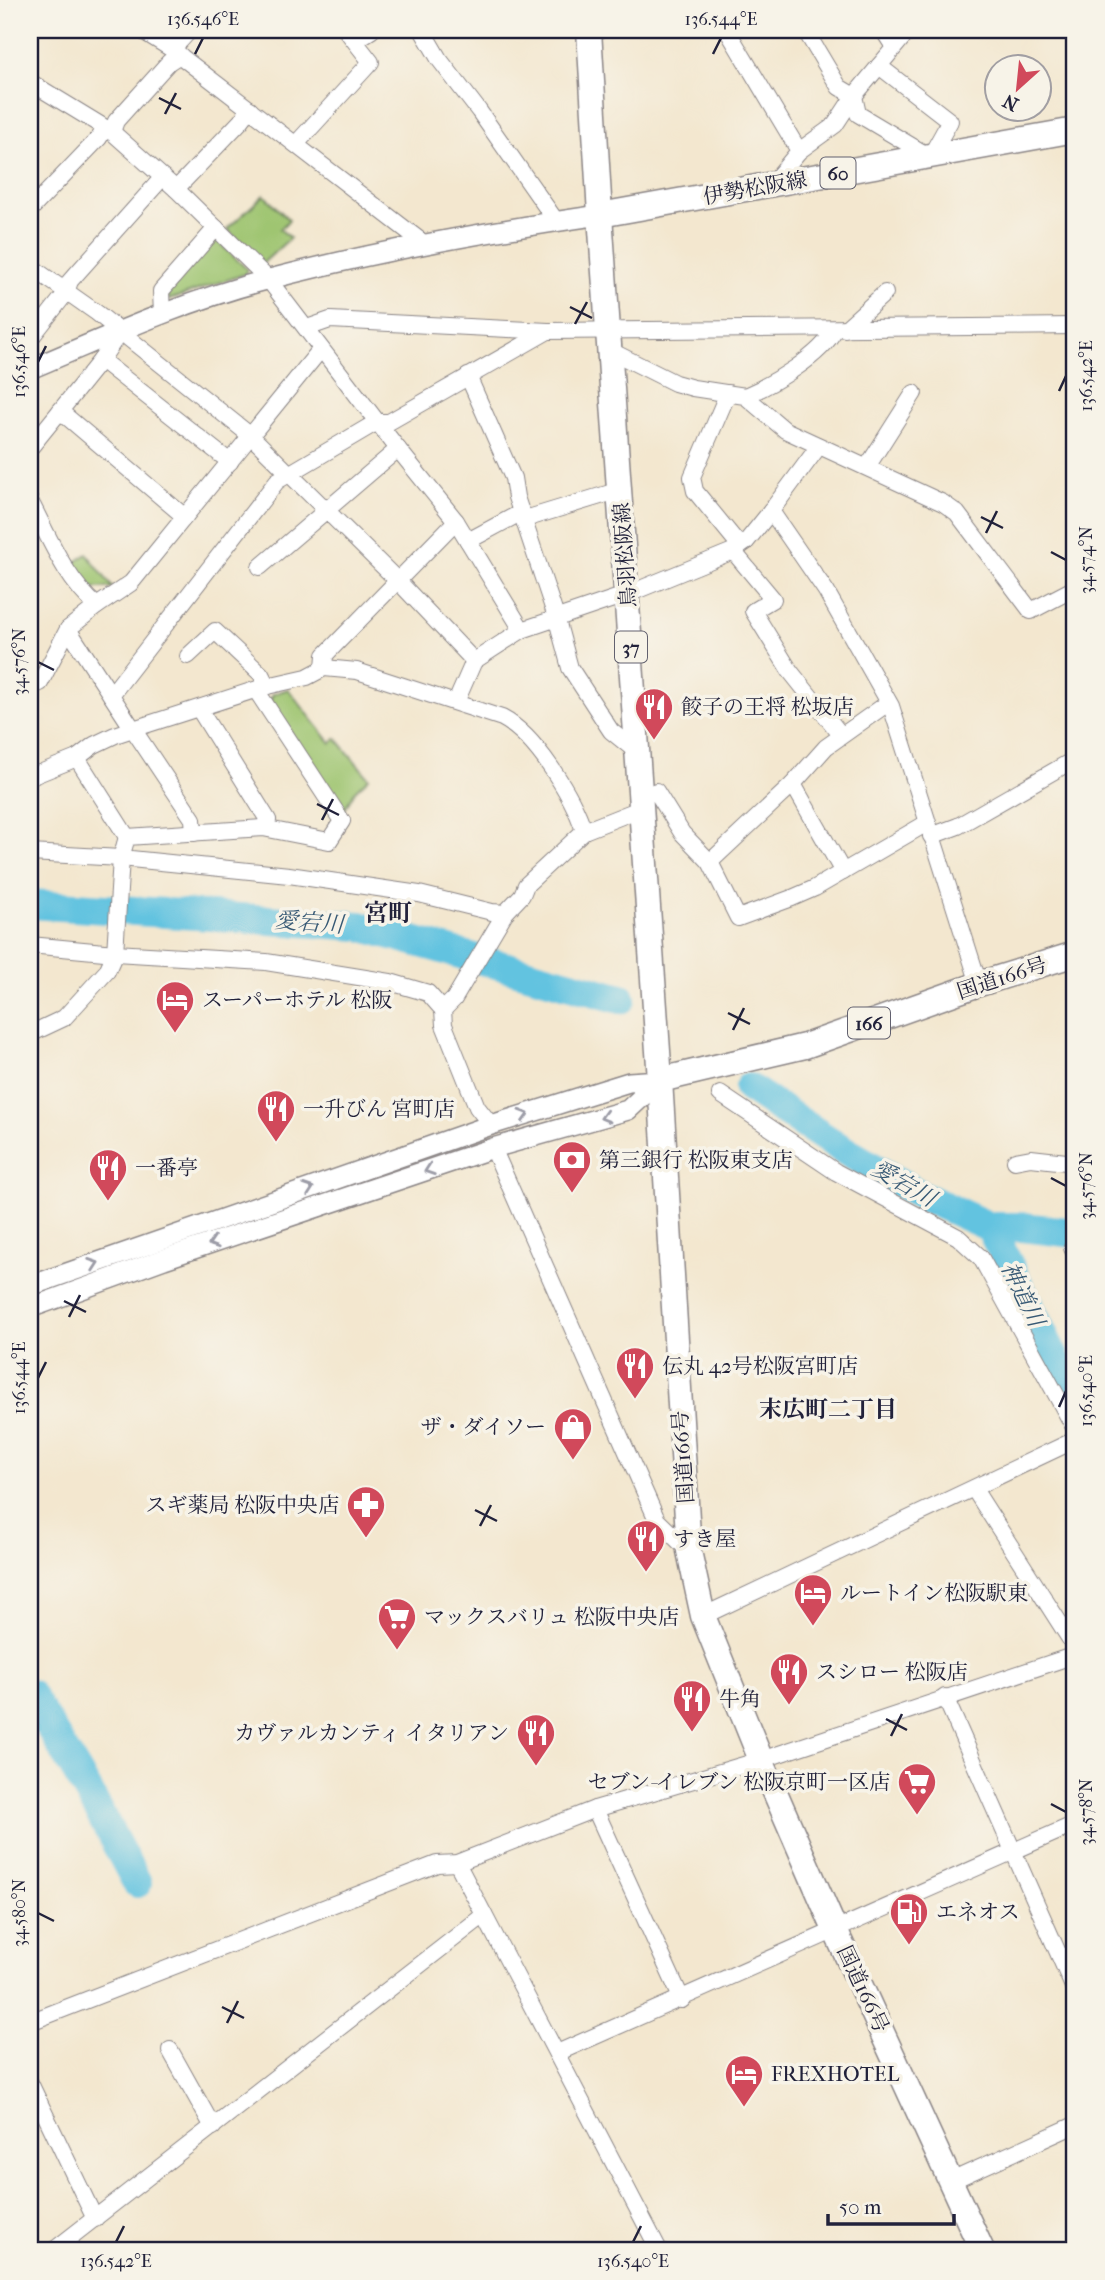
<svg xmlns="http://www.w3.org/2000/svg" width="1105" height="2280" font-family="'IM FELL French Canon','Noto Serif JP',serif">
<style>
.green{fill:#9fc571;stroke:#607456;stroke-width:2}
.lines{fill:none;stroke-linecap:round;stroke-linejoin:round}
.river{stroke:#62c3e0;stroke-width:30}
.minor-casing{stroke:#8a8485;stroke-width:18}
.tertiary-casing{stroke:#8a8485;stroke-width:22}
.primary-casing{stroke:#8a8485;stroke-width:27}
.trunk-casing{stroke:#8a8485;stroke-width:27}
.minor{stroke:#fff;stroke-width:16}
.tertiary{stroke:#fff;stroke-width:19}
.primary{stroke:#fff;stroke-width:24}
.trunk{stroke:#fff;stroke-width:24}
.oneway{stroke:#9c9ca7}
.ticks{fill:none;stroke:#22223b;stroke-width:2.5}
.labels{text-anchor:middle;stroke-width:7;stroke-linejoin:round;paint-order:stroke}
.shield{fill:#f7f3e8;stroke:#62616f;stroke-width:2}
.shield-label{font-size:19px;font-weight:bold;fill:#22223b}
.street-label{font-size:21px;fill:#22223b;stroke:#f7f3e8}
.poi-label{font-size:21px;fill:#22223b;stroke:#f7f3e8;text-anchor:start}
.water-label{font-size:23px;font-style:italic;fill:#385a75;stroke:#f7f3e8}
.neighbourhood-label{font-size:23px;font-weight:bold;fill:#22223b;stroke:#f7f3e8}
.quarter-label{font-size:24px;font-weight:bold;fill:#22223b;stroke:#f7f3e8}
.neatline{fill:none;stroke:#22223b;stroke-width:2.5}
.ticks-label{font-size:18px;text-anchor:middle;fill:#22223b}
</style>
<rect width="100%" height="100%" fill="#f7f3e8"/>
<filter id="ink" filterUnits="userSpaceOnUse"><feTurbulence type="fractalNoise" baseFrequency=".0143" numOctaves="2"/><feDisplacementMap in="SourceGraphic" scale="14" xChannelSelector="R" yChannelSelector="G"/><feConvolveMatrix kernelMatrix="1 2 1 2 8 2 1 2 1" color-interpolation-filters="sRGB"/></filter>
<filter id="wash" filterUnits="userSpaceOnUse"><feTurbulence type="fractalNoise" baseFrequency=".00686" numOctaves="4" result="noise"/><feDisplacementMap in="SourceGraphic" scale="28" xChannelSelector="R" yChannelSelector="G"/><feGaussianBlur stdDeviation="1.57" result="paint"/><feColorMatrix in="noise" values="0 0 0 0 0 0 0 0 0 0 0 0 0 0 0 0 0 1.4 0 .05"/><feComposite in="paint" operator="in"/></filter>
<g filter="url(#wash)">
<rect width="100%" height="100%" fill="#f3e7cf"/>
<g class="green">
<polygon points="264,195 289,220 280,229 290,238 262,264 227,229"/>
<polygon points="212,241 217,241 247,269 245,274 169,300 167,294"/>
<polygon points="87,554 113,588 92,588 74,563"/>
<polygon points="288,689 331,743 336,738 369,778 355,791 342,814 270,700 273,694"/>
</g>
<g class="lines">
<g class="river">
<polyline points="30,904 360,926 621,999"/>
<polyline points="749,1088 842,1149 922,1196 990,1227 1022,1227 1075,1233"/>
<polyline points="990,1227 1075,1399"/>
<polyline points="30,1694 88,1791 137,1883"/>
</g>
</g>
</g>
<g filter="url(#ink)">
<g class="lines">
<g class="minor-casing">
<g id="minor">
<polyline points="141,30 170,48 426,245"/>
<polyline points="422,30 439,59 479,111 556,221"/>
<polyline points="727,30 799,151 771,185"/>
<polyline points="805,30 839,87 854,96 858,114 930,157 950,121 879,66"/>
<polyline points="883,30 894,47"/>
<polyline points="356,40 372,30"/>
<polyline points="170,48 180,41 190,30"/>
<polyline points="30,82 112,132 176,189 268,279 398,449 456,521 522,630"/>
<polyline points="112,132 116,121 169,62 180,55"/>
<polyline points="296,144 371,62 346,30"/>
<polyline points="799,151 835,125 854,96 909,30"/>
<polyline points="176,189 241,121 250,109"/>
<polyline points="30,210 99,138 105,128"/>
<polyline points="30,266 97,313 251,436 398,581 474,661"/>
<polyline points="162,315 161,291 216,228"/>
<polyline points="307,328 330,320 548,331 1075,326"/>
<polyline points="845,329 885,293"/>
<polyline points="120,332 101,360 60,411 185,517"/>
<polyline points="30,339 66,293 70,281 163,177"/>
<path d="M321 349 131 583 97 606 68 629 133 729 267 686 307 677 324 668 357 671 502 718C535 735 573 796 584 831"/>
<polyline points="611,351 675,383 693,388 745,396 785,430 943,503 957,513 1031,611 1075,588"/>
<polyline points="101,360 230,462"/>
<polyline points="468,376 513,478 516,497 557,620 570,668 611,731 637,752"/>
<polyline points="728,393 692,477 695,491 740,546"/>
<path d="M745 396C773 384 821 356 835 329"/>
<polyline points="30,448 60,411"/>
<polyline points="867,467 914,393"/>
<path d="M30 501C49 537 65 579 97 606"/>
<polyline points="771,511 819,446"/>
<polyline points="525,519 620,490"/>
<polyline points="468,541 522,512"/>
<polyline points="733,551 773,599 753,611 790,671 841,735"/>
<polyline points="260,567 398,449"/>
<polyline points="188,656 215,631 261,674 267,686"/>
<polyline points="324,668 325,655 456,521"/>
<polyline points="30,687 40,683 68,629"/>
<polyline points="111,695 277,481 377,422 389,422 548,331"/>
<polyline points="456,702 474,661 522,630 628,594 733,551 746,542 771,511 826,591 891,706 979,984"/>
<polyline points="199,709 268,820 263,828"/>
<polyline points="77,758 127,837"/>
<polyline points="30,777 77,758 94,745 115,735 133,729 193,819 194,833"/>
<polyline points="793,784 843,872"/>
<polyline points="642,797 656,791 682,833 710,862 793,784 826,747 888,703"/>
<polyline points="931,836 958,826 1075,759"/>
<polyline points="30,853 121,858 289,875 419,894 492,912 505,913"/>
<polyline points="710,862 738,918 792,898 815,888 927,823"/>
<polyline points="30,945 115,953 266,962 390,982 428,993 443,1010 444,1025 477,1107 491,1125"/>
<polyline points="443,1010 454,999 505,913 522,895 526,885 584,831 642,808"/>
<polyline points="30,1034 64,1018 107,971 115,953 121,858 127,837 263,828 329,841 342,821 256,690"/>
<polyline points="720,1094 836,1172 958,1237 981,1258 1075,1429"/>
<polyline points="493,1148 657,1520 689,1551"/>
<polyline points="1015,1161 1031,1158 1075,1163"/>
<polyline points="1075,1248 1072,1248 1075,1253"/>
<polyline points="974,1489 1075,1647"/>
<polyline points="703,1616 1075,1440"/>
<polyline points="945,1697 1075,1991"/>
<polyline points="595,1809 682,2000"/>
<polyline points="457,1863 659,2250"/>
<polyline points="30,2022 437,1864 457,1863 595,1809 761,1760 1075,1655"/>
<polyline points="170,2050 213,2127"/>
<polyline points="557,2053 1075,1824"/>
<polyline points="30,2083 95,2219"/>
<polyline points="951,2181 1075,2125"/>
<polyline points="54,2250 484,1915"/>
</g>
</g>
<g class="tertiary-casing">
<g id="tertiary">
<path d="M30 369C108 336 187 300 270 279 377 251 490 231 600 215"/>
<polyline points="30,1286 491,1125 629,1082 660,1080"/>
<polyline points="30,1308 164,1259 493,1148 628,1110 660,1080"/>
</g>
</g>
<g class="primary-casing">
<g id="primary">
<polyline points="589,30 600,215 660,1080"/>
<polyline points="600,215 1075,130"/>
</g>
</g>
<g class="trunk-casing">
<polyline id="trunk" points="982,2250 835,1930 761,1760 703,1616 689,1551 660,1080 805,1046 979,984 1075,954"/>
</g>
<use href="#minor" class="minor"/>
<use href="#tertiary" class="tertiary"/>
<use href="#primary" class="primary"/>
<use href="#trunk" class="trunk"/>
</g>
<defs><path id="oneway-chevron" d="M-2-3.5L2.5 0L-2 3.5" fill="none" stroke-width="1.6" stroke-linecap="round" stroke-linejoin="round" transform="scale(1.75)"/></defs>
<g class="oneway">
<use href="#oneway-chevron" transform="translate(524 1115) rotate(-17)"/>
<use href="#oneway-chevron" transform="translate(605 1117) rotate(164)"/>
<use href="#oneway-chevron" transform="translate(429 1170) rotate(161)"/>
<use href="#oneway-chevron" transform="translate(309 1189) rotate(-19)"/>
<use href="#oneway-chevron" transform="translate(213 1243) rotate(162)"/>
<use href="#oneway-chevron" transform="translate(94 1264) rotate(-19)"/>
</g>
</g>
<path class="ticks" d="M195 54 203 38M713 54 721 38M159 98 181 109M165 114 176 93M570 307 592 318M575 324 587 302M38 362 46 346M1059 391 1066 376M981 517 1003 528M986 533 997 511M1051 552 1066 560M38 662 54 670M317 804 339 815M322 820 333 799M728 1013 750 1024M733 1030 744 1008M1051 1178 1066 1186M64 1301 86 1312M69 1317 80 1295M38 1378 46 1362M1059 1407 1066 1391M475 1510 497 1521M480 1526 491 1505M886 1719 907 1730M891 1736 902 1714M1051 1804 1066 1812M38 1913 54 1921M222 2007 244 2018M227 2023 238 2001M116 2242 124 2226M633 2242 641 2226"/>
<defs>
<g id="restaurant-pin" transform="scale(2.0125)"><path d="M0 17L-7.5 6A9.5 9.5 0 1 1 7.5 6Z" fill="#d1495b" stroke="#f7f3e8"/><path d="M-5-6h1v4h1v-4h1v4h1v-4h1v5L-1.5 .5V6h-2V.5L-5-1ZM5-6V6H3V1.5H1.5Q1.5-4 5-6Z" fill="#fff"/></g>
<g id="hotel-pin" transform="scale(2.0125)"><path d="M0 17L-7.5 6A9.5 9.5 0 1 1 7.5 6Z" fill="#d1495b" stroke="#f7f3e8"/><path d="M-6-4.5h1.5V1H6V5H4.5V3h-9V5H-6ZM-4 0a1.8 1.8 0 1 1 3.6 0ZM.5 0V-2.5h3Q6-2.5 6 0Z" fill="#fff"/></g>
<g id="bank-pin" transform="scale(2.0125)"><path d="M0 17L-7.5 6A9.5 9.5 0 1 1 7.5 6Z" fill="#d1495b" stroke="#f7f3e8"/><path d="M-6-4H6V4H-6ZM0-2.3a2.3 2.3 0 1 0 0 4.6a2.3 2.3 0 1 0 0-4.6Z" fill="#fff"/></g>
<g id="shop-pin" transform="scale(2.0125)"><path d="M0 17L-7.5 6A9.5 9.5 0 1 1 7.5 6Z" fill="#d1495b" stroke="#f7f3e8"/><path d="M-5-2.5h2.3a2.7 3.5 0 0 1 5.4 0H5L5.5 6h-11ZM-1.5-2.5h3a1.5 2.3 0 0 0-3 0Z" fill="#fff"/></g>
<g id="pharmacy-pin" transform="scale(2.0125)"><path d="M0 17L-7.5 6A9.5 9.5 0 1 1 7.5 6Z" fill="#d1495b" stroke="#f7f3e8"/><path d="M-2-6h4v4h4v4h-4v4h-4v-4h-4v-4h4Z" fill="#fff"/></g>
<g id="supermarket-pin" transform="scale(2.0125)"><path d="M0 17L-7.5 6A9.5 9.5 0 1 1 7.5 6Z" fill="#d1495b" stroke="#f7f3e8"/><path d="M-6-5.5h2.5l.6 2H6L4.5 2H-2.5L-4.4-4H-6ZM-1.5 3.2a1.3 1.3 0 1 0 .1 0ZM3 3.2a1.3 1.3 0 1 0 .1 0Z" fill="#fff"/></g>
<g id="fuel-pin" transform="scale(2.0125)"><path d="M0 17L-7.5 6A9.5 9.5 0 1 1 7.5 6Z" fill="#d1495b" stroke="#f7f3e8"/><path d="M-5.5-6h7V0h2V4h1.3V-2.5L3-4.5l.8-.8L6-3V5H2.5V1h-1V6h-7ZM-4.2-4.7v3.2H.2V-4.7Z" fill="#fff"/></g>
</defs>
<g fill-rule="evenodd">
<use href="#restaurant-pin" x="654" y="707"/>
<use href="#hotel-pin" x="175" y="1000"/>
<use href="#restaurant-pin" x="276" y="1109"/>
<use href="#bank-pin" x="572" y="1160"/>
<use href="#restaurant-pin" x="108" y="1168"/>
<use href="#restaurant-pin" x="635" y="1366"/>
<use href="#shop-pin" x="573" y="1427"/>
<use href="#pharmacy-pin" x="366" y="1505"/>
<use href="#restaurant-pin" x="646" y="1539"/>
<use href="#hotel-pin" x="813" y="1593"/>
<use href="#supermarket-pin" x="397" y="1617"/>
<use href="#restaurant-pin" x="789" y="1672"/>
<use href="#restaurant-pin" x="692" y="1699"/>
<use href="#restaurant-pin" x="536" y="1733"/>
<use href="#supermarket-pin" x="917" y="1782"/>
<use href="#fuel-pin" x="909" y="1912"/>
<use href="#hotel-pin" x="744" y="2074"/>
</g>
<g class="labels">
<g class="shield">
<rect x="820.5" y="157.5" width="35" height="31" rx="5"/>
<rect x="615" y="631.5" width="32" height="31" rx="5"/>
<rect x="848" y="1007.5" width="42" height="31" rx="5"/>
</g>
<g class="shield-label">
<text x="838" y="180">60</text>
<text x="631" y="654">37</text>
<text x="869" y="1030">166</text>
</g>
<g class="street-label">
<text transform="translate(755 188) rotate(-10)" y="7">伊勢松阪線</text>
<text transform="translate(625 555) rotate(-94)" y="7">鳥羽松阪線</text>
<text transform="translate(1002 978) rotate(-18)" y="7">国道166号</text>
<text transform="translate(683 1457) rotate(-94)" y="7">国道166号</text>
<text transform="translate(863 1989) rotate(65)" y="7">国道166号</text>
</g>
<g class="poi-label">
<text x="681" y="714">餃子の王将 松坂店</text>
<text x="202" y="1007">スーパーホテル 松阪</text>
<text x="303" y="1116">一升びん 宮町店</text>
<text x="599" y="1167">第三銀行 松阪東支店</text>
<text x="135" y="1175">一番亭</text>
<text x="662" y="1373">伝丸 42号松阪宮町店</text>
<text x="546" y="1434" text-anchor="end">ザ・ダイソー</text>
<text x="339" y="1512" text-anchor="end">スギ薬局 松阪中央店</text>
<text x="673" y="1546">すき屋</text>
<text x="840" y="1600">ルートイン松阪駅東</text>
<text x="424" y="1624">マックスバリュ 松阪中央店</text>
<text x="816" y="1679">スシロー 松阪店</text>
<text x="719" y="1706">牛角</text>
<text x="509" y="1740" text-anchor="end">カヴァルカンティ イタリアン</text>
<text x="890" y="1789" text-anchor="end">セブン-イレブン 松阪京町一区店</text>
<text x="936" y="1919">エネオス</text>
<text x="771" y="2081">FREXHOTEL</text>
</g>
<g class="water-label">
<text transform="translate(309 922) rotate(4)" y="8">愛宕川</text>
<text transform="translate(904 1183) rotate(30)" y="8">愛宕川</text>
<text transform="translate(1023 1294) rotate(64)" y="8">神道川</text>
</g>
<g class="neighbourhood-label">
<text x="828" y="1417">末広町二丁目</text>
</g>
<g class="quarter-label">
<text x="388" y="921">宮町</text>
</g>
</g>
<rect width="1105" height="2280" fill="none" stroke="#f7f3e8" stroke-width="77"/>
<g transform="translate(1018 88) rotate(207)"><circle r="33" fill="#f7f3e8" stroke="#a29fa3" stroke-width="2"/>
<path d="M0-5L12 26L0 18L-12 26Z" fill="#d1495b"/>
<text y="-10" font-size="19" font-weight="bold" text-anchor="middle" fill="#22223b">N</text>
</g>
<path d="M828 2214v10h126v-10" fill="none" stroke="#22223b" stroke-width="3.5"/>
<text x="839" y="2214" font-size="21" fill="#22223b" stroke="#f7f3e8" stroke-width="5" paint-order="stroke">50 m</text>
<rect x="38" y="38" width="1028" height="2204" class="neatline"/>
<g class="ticks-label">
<text x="203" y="25">136.546°E</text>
<text x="721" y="25">136.544°E</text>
<text transform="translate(19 362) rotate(-90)" y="6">136.546°E</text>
<text transform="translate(1086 376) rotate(-90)" y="6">136.542°E</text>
<text transform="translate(1086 560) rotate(-90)" y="6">34.574°N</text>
<text transform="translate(19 662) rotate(-90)" y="6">34.576°N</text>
<text transform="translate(1086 1186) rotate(-90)" y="6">34.576°N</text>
<text transform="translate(19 1378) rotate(-90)" y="6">136.544°E</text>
<text transform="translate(1086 1391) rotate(-90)" y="6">136.540°E</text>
<text transform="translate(1086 1812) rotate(-90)" y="6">34.578°N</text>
<text transform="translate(19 1913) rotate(-90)" y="6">34.580°N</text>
<text x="116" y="2267">136.542°E</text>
<text x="633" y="2267">136.540°E</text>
</g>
</svg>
